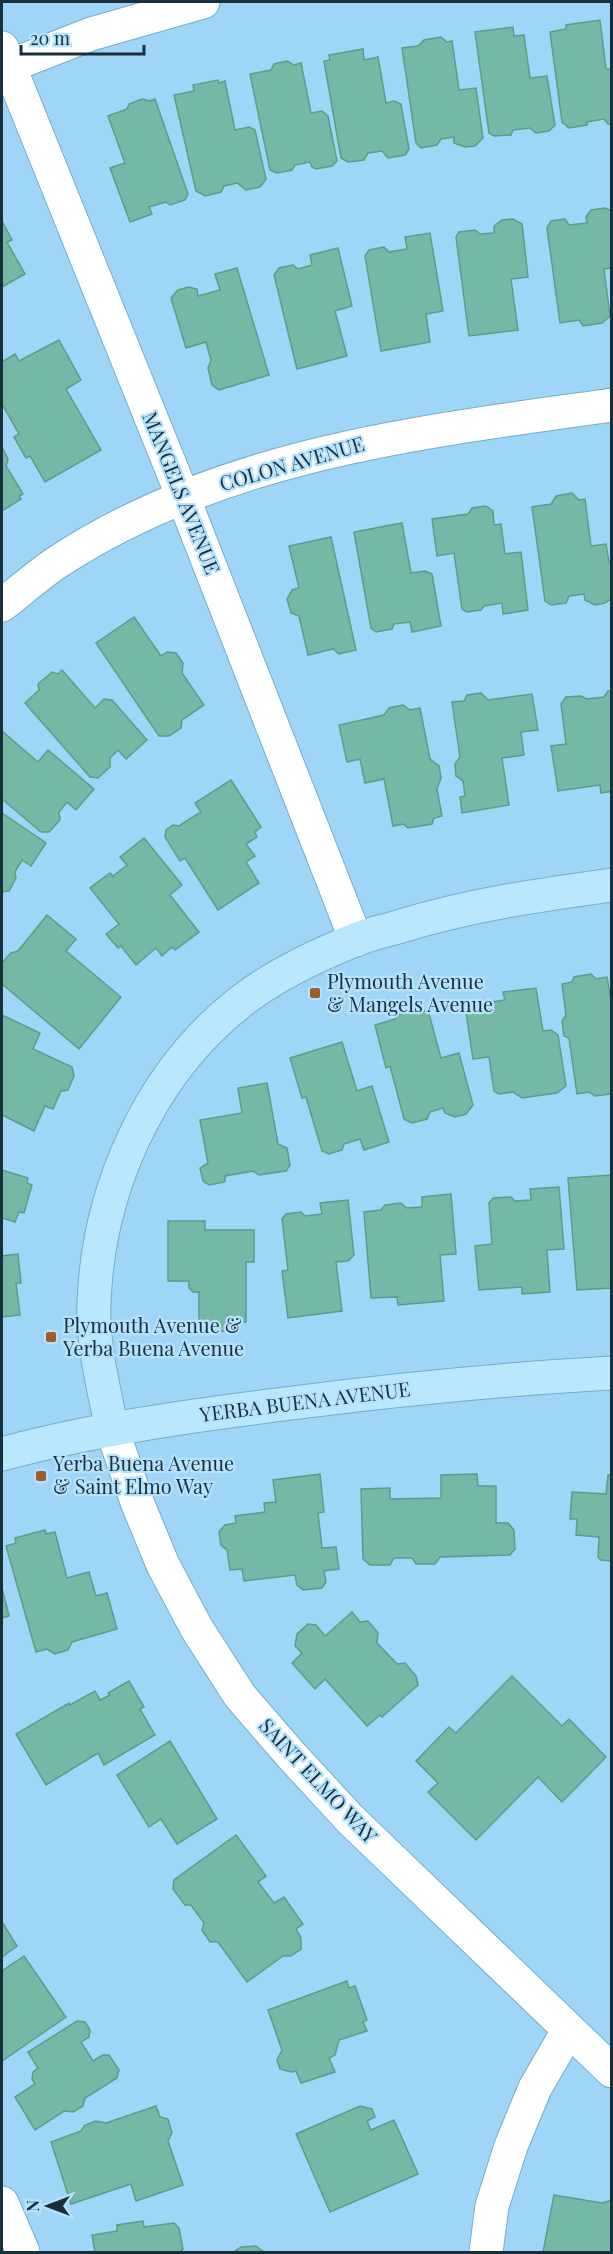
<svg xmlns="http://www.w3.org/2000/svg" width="613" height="2254" font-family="'Playfair Display',serif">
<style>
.building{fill:#76b8a6;stroke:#5a9d8b;stroke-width:1.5}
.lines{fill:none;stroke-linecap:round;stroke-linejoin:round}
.street-casing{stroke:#75accb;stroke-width:35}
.secondary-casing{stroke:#75accb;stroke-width:35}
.street{stroke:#fff;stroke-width:33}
.secondary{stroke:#b9e8fc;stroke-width:33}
.poi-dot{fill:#9e5c2a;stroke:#b6e2fd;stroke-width:2}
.labels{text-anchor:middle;stroke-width:4.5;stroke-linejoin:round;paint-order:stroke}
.street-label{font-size:20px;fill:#182f3c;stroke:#b6e2fd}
.poi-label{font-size:20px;fill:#182f3c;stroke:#b6e2fd;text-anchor:start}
</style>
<rect width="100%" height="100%" fill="#9fd6f7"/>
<g class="building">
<polygon points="600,20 606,69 612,69 612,124 608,124 604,119 587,122 587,125 569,128 562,122 550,32 566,29 566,25"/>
<polygon points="513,27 514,36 524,35 530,78 547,76 555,125 549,131 536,133 530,128 513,130 511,135 494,136 489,133 475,32"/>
<polygon points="441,37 447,42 452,41 459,90 476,88 483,138 475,146 465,147 454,143 454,137 441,139 437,145 421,148 416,143 402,48 418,46 424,40"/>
<polygon points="363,49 364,60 378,57 386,103 394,101 401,104 409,149 405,155 388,158 382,151 368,153 364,160 348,162 341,158 324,61 330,60 329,55"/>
<polygon points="287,61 294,65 301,63 311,113 322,111 328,116 337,161 332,166 316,169 312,167 310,162 295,165 292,170 277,173 270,170 250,74 271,70 274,64"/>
<polygon points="218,80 219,83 225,81 235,130 249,127 255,130 266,179 260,187 246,190 237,183 224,186 221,192 205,196 196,191 174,95 194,91 193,85"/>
<polygon points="142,99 150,101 155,99 188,194 185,200 170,205 166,202 149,207 152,214 130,222 110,168 125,163 108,116 127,109 129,104"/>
<polygon points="605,208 612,211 612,268 604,269 610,316 602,323 583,326 579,320 560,323 547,228 551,221 565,219 569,225 587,223 586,217 591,210"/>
<polygon points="513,219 522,224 528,277 511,279 518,330 469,336 456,237 459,232 475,230 480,234 494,233 494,226 502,220"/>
<polygon points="2,221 12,240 7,242 25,274 2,287 2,296"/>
<polygon points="430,233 443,311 426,314 430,342 381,351 365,256 369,250 384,247 389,252 407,249 405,237"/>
<polygon points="338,248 352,306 335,311 347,356 297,369 274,275 279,268 293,265 298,269 312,265 310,255"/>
<polygon points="237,268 269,375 219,390 212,385 208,368 211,360 206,342 186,348 171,298 178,290 189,287 197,289 198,296 220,290 215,274"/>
<polygon points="59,340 81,380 66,389 101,450 45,482 30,456 26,458 14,437 19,434 2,404 2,362 15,354 19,361"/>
<polygon points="2,447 8,459 6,466 23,494 19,496 21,499 2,511"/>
<polygon points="572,493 579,500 585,499 591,546 606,544 609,562 612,562 612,598 605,603 595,605 585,600 584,594 569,596 566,603 551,605 545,601 532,507 551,504 556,496"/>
<polygon points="486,506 493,511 494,525 501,524 505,554 521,552 528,610 503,614 502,603 484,606 481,610 467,612 462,609 454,553 437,556 432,519 468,514 472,508"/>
<polygon points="402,523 411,573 425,571 432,574 441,626 412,632 410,622 394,624 392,629 376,632 371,628 354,532"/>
<polygon points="331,537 356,650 339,654 333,649 308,655 299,616 291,613 287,599 292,590 299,588 289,546"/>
<polygon points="134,617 161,656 167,652 176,653 183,663 182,673 204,705 182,720 181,728 169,736 159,736 96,643"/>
<polygon points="62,670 95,708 104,699 112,700 147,740 126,759 118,750 110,758 110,767 98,778 90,777 25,703 39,690 38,684 52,672 58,674"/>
<polygon points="608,691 612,691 612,791 601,793 600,785 558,791 551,746 566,744 561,704 566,697 581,696 587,699 604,697"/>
<polygon points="481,693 488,700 532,694 538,730 521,732 524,755 502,758 509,805 462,813 460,797 465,796 463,781 456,776 455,764 460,757 452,702 464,701 467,695"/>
<polygon points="403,705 410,710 420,708 430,759 439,766 441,778 437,789 442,816 434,818 432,824 408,828 403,824 393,826 384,779 365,783 360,759 347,762 339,725 384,715 389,708"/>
<polygon points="2,731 38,762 48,750 94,789 76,810 67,802 59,812 60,820 49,832 41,832 2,799"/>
<polygon points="231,780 261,827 255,832 257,837 246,844 255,856 246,862 259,883 218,910 185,858 180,861 165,837 166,830 173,825 179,826 201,812 195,803"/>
<polygon points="2,813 46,843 31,866 22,860 15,872 16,878 9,891 2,892"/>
<polygon points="144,838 182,885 170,895 199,932 175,950 172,947 162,956 156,948 136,965 121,946 118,948 106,934 119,924 90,888 110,873 113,876 127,865 120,857"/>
<polygon points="47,915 76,939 66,951 121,997 79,1049 2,984 2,963 11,953 18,951"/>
<polygon points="591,974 596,979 607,977 612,1006 612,1092 610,1094 595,1096 589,1092 577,1094 569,1038 564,1036 562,1021 566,1015 562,984 572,982 574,977"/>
<polygon points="536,988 543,1031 551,1030 558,1035 566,1086 557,1093 522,1098 513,1092 499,1094 494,1091 489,1057 473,1059 465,1006 505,1000 503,992"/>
<polygon points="419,1009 420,1012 428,1010 441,1058 459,1053 473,1105 466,1114 455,1117 445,1113 443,1108 430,1112 427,1119 412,1123 404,1119 390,1066 386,1068 375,1025 395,1019 394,1016"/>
<polygon points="2,1015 40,1033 33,1049 72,1067 74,1076 68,1090 61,1091 53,1109 45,1106 34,1131 2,1115"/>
<polygon points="342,1042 357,1091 372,1086 389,1142 364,1150 360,1139 344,1144 342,1150 329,1154 322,1151 306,1097 302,1098 290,1058"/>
<polygon points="267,1083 278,1144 287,1148 290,1165 286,1171 259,1175 253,1171 225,1176 225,1182 209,1185 203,1181 200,1168 208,1163 200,1120 242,1113 238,1088"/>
<polygon points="2,1170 28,1178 27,1183 32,1185 24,1213 19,1212 15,1222 2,1218"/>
<polygon points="612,1175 612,1288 577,1290 568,1178"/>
<polygon points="559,1187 564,1249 547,1250 550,1292 522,1294 522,1287 479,1290 475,1246 492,1244 489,1203 493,1198 511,1197 515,1201 531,1200 530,1189"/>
<polygon points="451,1194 456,1254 440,1255 444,1301 398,1305 397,1297 371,1298 364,1212 381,1210 385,1205 401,1203 407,1208 422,1207 422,1197"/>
<polygon points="348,1200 354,1255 348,1261 336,1262 342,1311 288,1318 282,1271 288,1270 282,1219 286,1214 301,1212 305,1216 322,1214 320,1203"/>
<polygon points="168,1221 205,1221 205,1230 254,1230 254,1262 246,1262 246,1322 231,1322 228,1331 209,1331 205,1322 199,1322 199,1292 193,1292 189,1288 189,1281 168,1281"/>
<polygon points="18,1254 21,1283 16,1283 20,1315 2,1317 2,1256"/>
<polygon points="320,1474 324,1512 318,1513 322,1548 336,1547 339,1569 324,1571 326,1582 322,1588 303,1590 297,1585 295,1575 244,1581 242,1569 230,1570 227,1550 221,1545 219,1532 225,1525 236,1523 235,1516 265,1512 264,1503 276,1502 273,1480"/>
<polygon points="477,1474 478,1486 496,1486 496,1523 508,1523 514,1530 515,1549 510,1555 440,1557 435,1564 416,1564 412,1558 394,1558 390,1565 370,1565 363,1559 361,1489 390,1488 390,1499 441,1498 441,1475"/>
<polygon points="608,1475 612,1476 612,1561 601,1560 598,1557 599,1537 576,1535 577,1519 570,1519 572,1492 606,1494"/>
<polygon points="45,1530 46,1534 55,1532 67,1578 89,1572 96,1596 107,1593 117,1629 72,1642 68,1650 55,1654 47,1649 36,1652 6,1546 16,1543 15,1538"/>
<polygon points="2,1588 9,1616 2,1618"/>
<polygon points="352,1612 360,1622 368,1621 378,1633 377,1643 397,1664 405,1663 416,1676 418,1685 382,1717 380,1715 367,1726 325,1679 315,1689 292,1663 302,1653 295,1646 297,1634 308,1624 316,1625 325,1636"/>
<polygon points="512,1676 562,1726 569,1719 606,1757 562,1802 538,1777 476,1840 428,1792 438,1783 416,1761 449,1727 456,1733"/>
<polygon points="129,1681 144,1707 140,1709 155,1735 104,1765 98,1753 46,1785 16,1734 69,1703 70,1705 95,1691 100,1700 110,1695 108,1693"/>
<polygon points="170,1741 217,1819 177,1844 161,1819 149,1827 117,1775"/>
<polygon points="236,1835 266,1876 258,1882 274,1903 284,1897 303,1924 296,1929 301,1938 301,1949 291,1956 283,1956 247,1982 218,1942 210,1942 202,1930 204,1923 191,1905 185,1905 173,1889 174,1880"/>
<polygon points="2,1922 17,1946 2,1957"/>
<polygon points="24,1956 66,2017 2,2061 2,1971"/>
<polygon points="347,1981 349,1988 355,1986 367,2020 363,2022 367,2031 339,2040 335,2055 329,2058 335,2072 301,2083 296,2071 291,2072 280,2069 277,2060 282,2050 268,2010"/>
<polygon points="77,2021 85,2022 90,2030 89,2037 81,2042 93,2061 103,2055 109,2055 119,2070 117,2078 85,2098 83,2106 73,2112 64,2111 35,2130 15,2097 35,2084 32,2079 33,2072 38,2068 28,2052"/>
<polygon points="156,2106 160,2117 168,2119 172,2133 168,2141 183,2185 136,2201 131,2184 71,2204 51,2142 81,2131 85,2125 96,2121 106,2123"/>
<polygon points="360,2106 372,2109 375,2117 367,2121 371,2130 394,2120 418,2174 330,2212 296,2134"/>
<polygon points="554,2195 602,2203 612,2200 612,2252 543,2252"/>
<polygon points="143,2221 144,2227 174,2223 179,2228 183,2249 180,2252 95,2252 92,2235 117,2231 117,2225"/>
<polygon points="256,2246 264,2252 234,2252 241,2247"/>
</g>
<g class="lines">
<g class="street-casing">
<g id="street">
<polyline points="2,48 183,497 356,940"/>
<polyline points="2,69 91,34 203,2"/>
<path d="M2 605C19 592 37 576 56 563 221 454 420 432 612 405"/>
<polyline points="112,1429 137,1502 163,1565 197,1629 240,1696 291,1755 350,1819 612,2071"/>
<polyline points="2,2203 23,2252"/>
<polyline points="486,2252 492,2206 511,2146 535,2088 568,2031"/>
</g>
</g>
<g class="secondary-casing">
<g id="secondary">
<path d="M112 1429C104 1390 92 1343 94 1303 98 1190 149 1074 239 1003 273 976 315 956 355 940 369 934 384 931 398 927 468 905 539 895 612 885"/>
<path d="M2 1454C94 1429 189 1416 284 1404 393 1390 502 1379 612 1373"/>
</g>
</g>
<use href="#street" class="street"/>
<use href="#secondary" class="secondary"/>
</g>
<g class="poi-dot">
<rect x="309" y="987" width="12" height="12" rx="3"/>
<rect x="45" y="1331" width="12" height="12" rx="3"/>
<rect x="35" y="1470" width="12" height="12" rx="3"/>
</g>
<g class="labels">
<g class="street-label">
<text transform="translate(292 464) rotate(-16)" y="7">COLON AVENUE</text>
<text transform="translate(181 493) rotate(68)" y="7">MANGELS AVENUE</text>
<text transform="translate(305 1402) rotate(-7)" y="7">YERBA BUENA AVENUE</text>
<text transform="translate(318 1781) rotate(47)" y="7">SAINT ELMO WAY</text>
</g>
<g class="poi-label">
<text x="327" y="989">Plymouth Avenue<tspan x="327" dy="23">&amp; Mangels Avenue</tspan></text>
<text x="63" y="1333">Plymouth Avenue &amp;<tspan x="63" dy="23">Yerba Buena Avenue</tspan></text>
<text x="53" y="1471">Yerba Buena Avenue<tspan x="53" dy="23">&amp; Saint Elmo Way</tspan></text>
</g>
</g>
<rect width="613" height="2254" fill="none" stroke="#182f3c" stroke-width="6"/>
<g transform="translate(48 2206) rotate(270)" stroke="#b6e2fd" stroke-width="4.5" paint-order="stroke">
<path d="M0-4.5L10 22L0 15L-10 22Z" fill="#182f3c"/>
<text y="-9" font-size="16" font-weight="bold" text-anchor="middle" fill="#182f3c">N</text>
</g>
<path d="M21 45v9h123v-9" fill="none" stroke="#182f3c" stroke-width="3"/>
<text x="30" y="45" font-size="18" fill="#182f3c" stroke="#b6e2fd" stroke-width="4.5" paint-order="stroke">20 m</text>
</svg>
